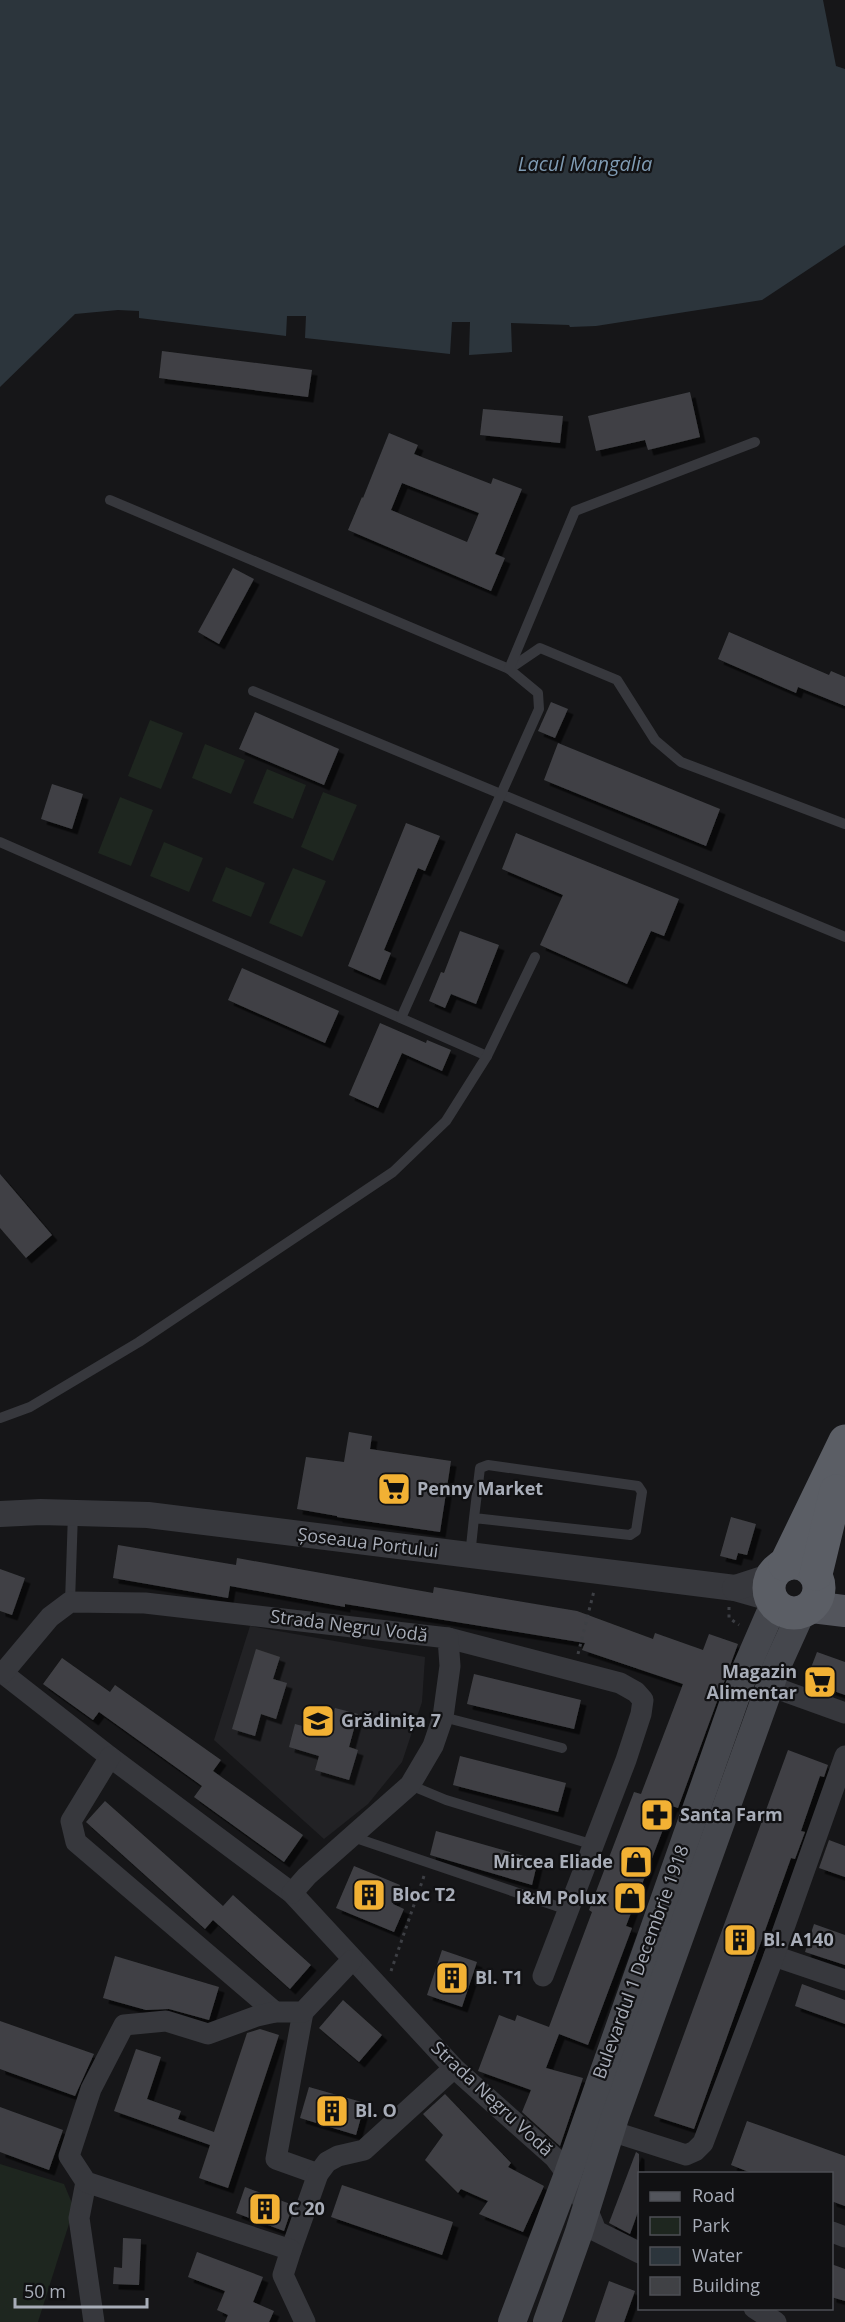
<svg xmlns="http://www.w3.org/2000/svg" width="845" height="2322" font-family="'Open Sans',sans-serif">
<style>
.built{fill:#222225}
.green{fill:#1e261f}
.water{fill:#2c353c}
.building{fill:#404145;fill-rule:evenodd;filter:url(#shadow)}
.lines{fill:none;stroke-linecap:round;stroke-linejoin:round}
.path{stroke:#3d3f44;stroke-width:3;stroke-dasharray:3 4.5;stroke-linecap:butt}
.service{stroke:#37383d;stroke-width:10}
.minor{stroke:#37383d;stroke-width:21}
.tertiary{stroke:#37383d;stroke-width:26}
.secondary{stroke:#45474d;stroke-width:28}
.primary{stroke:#53555c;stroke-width:32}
.trunk{stroke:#5b5e65;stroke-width:33}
.labels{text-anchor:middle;stroke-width:4.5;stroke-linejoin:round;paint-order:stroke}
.poi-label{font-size:18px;font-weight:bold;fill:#a8adb8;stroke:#111113;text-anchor:start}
.street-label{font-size:18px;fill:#a8adb8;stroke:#111113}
.water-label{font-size:20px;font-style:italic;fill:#7f9bb3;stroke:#111113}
</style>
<defs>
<filter id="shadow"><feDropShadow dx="5.5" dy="5.5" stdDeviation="0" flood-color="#0009"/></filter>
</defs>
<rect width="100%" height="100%" fill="#161618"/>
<polygon class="built" points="250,1626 425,1657 422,1702 402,1762 368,1804 324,1839 214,1740"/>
<g class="green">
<polygon points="150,720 183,733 161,789 128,776"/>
<polygon points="205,744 245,760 231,794 192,778"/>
<polygon points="267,769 306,785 293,819 253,803"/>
<polygon points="323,792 357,805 333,861 301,847"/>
<polygon points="120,797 153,810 131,866 98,853"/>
<polygon points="164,842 203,858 189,892 150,876"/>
<polygon points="226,867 265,883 251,917 212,901"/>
<polygon points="293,868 326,881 302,937 269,923"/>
<polygon points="0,2164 64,2184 74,2208 38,2322 0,2322"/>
</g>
<polygon class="water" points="0,0 823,0 836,66 845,69 845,245 762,300 596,326 570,327 569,325 511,323 512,352 469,355 470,322 452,322 450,354 305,338 306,316 287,316 286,336 139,318 139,311 118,310 75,314 0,387"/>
<g class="building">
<polygon points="162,351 312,370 308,397 159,378"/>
<polygon points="690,392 700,437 648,450 645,440 596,451 588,416"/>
<polygon points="483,409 563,416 560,443 480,435"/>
<path d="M389 433 418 445 414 454 491 484 493 478 522 489 495 554 505 558 491 591 348 530 362 497 363 498ZM402 483 479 513 467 542 391 510Z"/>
<polygon points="233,568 254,579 219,644 198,632"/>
<polygon points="729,632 829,675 831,671 845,677 845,706 798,687 796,693 718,659"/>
<polygon points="551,702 568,709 555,738 538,731"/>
<polygon points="255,712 339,749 324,785 239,749"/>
<polygon points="558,743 720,809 706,846 544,780"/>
<polygon points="52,784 83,794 72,829 41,819"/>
<polygon points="406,823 440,836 425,871 418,868 384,950 391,953 380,980 348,966"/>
<polygon points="516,833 679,899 664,936 651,931 627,984 540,945 563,895 502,869"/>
<polygon points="460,931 499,945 476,1004 451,994 445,1008 429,1001 441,972 444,973"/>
<polygon points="242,968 339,1011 325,1043 228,1000"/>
<polygon points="380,1023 426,1043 427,1040 451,1050 442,1071 402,1053 378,1108 349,1095"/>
<polygon points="0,1174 52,1235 26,1258 0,1228"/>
<polygon points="349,1432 372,1436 370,1449 451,1461 440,1532 337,1517 337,1516 297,1509 306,1457 344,1462"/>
<polygon points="731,1517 756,1524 747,1555 738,1553 736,1560 720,1556"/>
<polygon points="118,1545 236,1565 237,1558 433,1593 434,1587 577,1611 653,1639 655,1633 703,1650 709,1634 738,1644 678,1808 672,1806 626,1926 632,1928 588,2045 559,2034 546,2068 583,2078 560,2146 522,2112 531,2090 478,2071 499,2015 515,2021 517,2015 549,2027 592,1912 589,1910 634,1792 641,1794 683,1684 582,1650 585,1643 345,1604 345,1607 230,1586 228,1598 113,1578"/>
<polygon points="0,1569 25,1578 12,1615 0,1611"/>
<polygon points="256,1649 280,1657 273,1679 287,1683 276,1719 261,1714 255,1736 232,1729"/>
<polygon points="817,1652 845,1662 845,1695 806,1681"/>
<polygon points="62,1658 110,1692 115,1685 221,1760 213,1771 303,1835 284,1862 194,1797 202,1786 99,1712 93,1720 43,1684"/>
<polygon points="474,1674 581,1700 574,1729 467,1704"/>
<polygon points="335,1708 358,1714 349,1747 358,1750 349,1780 315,1770 319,1756 289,1747 295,1724 328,1733"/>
<polygon points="788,1750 828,1765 824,1777 820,1776 801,1831 805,1832 795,1859 791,1858 694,2129 654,2116"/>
<polygon points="460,1756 566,1783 558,1812 453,1785"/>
<polygon points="105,1801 223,1906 233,1895 311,1965 290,1989 213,1920 205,1929 86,1822"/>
<polygon points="436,1831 538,1860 532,1885 430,1855"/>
<polygon points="829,1840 845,1846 845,1877 819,1868"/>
<polygon points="354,1866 400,1885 393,1904 404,1909 394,1932 336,1908"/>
<polygon points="814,1924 845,1935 845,1965 805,1952"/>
<polygon points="442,1950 477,1962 462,2007 427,1995"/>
<polygon points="115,1956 219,1987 209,2020 169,2009 146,2010 103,1998"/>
<polygon points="802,1984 845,2000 845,2024 795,2006"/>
<polygon points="343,2000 382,2035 359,2062 319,2028"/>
<polygon points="0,2021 94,2054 75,2096 0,2069"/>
<polygon points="260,2029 279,2035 228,2188 199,2178 210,2145 114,2111 136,2049 161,2057 147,2099 181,2111 178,2119 214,2132 247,2033"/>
<polygon points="309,2087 365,2103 356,2135 300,2118"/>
<polygon points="445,2094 511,2163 508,2167 544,2186 523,2232 479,2214 488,2201 461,2189 458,2193 425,2160 443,2135 423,2114"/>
<polygon points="0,2107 63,2130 49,2170 0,2152"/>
<polygon points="747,2121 845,2156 845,2206 831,2201 831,2174 754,2174 731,2165"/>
<polygon points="636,2152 639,2154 639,2209 630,2234 609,2223"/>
<polygon points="342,2185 453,2222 442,2255 331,2217"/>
<polygon points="245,2187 293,2205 284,2231 236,2213"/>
<polygon points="123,2238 141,2239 139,2285 113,2284 114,2267 122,2268"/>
<polygon points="197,2252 263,2277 253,2302 274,2311 269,2322 225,2322 228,2315 217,2310 225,2291 188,2277"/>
<polygon points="831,2264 845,2269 845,2301 831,2297"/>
<polygon points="609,2281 635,2291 624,2322 595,2322"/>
</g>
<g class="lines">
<g class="path">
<polyline points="729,1607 729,1618 739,1625"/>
<polyline points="578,1654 594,1591"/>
<polyline points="391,1971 424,1876"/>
</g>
<g class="service">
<polyline points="110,500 509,669 540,648 617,680 655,740 681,762 845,824"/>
<polyline points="253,691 845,937"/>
<polyline points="0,842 487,1056"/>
<polyline points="401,1018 539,709 538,693 509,669 575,511 755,442"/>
<polyline points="0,1418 30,1407 139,1342 393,1172 446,1121 487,1056 535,957"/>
<polyline points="470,1556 474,1518 630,1535 636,1531 642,1492 638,1486 488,1465 480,1468 474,1518"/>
<polyline points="70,1602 73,1513"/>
<polyline points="443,1717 562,1748"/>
<polyline points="410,1785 446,1800 594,1845"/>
<polyline points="350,1836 568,1910"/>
</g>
<g class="minor">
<polyline points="448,1638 620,1683 636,1692 643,1700 641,1714 626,1760 543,1976"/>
<path d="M0 1671 110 1757 292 1893 454 2068 555 2158C573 2180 586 2204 596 2231L640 2253"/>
<polyline points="3,1673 50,1617 70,1602 145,1603 448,1638 450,1666 443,1717 433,1746 410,1785 307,1876 292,1893"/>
<polyline points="770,1686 845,1713"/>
<polyline points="110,1757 71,1821 76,1842 275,2012"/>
<polyline points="774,1956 845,1980"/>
<polyline points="303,2012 276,2159 318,2174"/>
<polyline points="611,2131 686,2155 695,2151 703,2143 774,1956 845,1756"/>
<polyline points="86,2182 79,2218 94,2322"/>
<polyline points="832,2232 845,2237"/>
<polyline points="291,2250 318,2174 327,2162 338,2156 364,2150 454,2068"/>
<polyline points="754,2308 776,2322"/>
<polyline points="305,2322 283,2275 291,2250 86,2182 69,2156 91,2089 124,2025 166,2021 208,2034 257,2016 275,2012 303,2012 352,1960"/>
</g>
<g class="tertiary">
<polyline points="0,1514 41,1512 148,1515 735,1588 770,1598"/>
<polyline points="735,1588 772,1576"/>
</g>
<g class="secondary">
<polyline points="512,2322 568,2174 744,1673 774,1604"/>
<polyline points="547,2322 579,2232 615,2117 777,1666 801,1613"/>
</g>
<polyline class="primary" points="812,1607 845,1611"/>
<g class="trunk">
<circle cx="794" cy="1588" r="25"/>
<polyline points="785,1565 845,1441"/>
<polyline points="816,1574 836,1491"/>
</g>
</g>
<defs>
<g id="supermarket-square" transform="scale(1.725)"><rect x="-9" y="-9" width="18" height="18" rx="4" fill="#f2b134" stroke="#111113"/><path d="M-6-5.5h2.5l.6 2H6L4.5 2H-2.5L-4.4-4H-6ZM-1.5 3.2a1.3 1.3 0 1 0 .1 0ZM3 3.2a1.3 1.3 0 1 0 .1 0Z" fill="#111"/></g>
<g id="school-square" transform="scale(1.725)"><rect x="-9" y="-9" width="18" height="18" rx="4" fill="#f2b134" stroke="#111113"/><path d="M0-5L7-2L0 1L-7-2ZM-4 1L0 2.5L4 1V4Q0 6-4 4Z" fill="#111"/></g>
<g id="pharmacy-square" transform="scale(1.725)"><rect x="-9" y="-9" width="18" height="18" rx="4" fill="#f2b134" stroke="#111113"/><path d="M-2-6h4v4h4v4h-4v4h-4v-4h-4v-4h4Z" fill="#111"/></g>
<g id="shop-square" transform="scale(1.725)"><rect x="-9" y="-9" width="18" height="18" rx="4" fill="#f2b134" stroke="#111113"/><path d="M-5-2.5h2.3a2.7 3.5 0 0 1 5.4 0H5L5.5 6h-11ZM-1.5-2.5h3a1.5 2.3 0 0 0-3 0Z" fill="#111"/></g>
<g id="building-square" transform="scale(1.725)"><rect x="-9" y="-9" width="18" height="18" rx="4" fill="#f2b134" stroke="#111113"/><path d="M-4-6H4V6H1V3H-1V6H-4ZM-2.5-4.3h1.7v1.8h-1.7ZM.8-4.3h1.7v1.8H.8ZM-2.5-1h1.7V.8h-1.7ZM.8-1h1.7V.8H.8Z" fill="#111"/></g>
</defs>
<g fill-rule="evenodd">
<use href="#supermarket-square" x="394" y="1489"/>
<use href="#supermarket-square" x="820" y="1682"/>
<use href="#school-square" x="318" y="1721"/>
<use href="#pharmacy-square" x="657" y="1815"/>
<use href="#shop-square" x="636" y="1862"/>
<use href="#building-square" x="369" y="1895"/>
<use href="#shop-square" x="630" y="1898"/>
<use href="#building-square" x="740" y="1940"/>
<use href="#building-square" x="452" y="1978"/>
<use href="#building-square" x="332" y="2111"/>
<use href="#building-square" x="265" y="2209"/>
</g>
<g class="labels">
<g class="poi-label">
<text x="417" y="1495">Penny Market</text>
<text x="797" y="1678" text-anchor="end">Magazin<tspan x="797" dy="21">Alimentar</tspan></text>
<text x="341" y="1727">Grădinița 7</text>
<text x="680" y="1821">Santa Farm</text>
<text x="613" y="1868" text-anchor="end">Mircea Eliade</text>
<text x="392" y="1901">Bloc T2</text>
<text x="607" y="1904" text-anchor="end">I&amp;M Polux</text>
<text x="763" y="1946">Bl. A140</text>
<text x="475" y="1984">Bl. T1</text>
<text x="355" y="2117">Bl. O</text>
<text x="288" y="2215">C 20</text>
</g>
<g class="street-label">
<text transform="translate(368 1543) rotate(7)" y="6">Șoseaua Portului</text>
<text transform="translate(349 1626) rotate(7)" y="6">Strada Negru Vodă</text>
<text transform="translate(641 1962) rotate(-70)" y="6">Bulevardul 1 Decembrie 1918</text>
<text transform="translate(492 2099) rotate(43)" y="6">Strada Negru Vodă</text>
</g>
<g class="water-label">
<text x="585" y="171">Lacul Mangalia</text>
</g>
</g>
<rect x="638" y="2172" width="195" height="138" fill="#111113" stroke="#4d4f55" stroke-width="1.5"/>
<rect x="650" y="2192" width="30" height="9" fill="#53555c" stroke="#4d4f55" stroke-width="1.5"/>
<text x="692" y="2202" font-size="18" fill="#a8adb8">Road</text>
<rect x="650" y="2217" width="30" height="18" fill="#1e261f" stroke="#4d4f55" stroke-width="1.5"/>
<text x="692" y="2232" font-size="18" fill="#a8adb8">Park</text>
<rect x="650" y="2247" width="30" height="18" fill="#2c353c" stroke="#4d4f55" stroke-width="1.5"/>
<text x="692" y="2262" font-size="18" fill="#a8adb8">Water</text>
<rect x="650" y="2277" width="30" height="18" fill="#404145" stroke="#4d4f55" stroke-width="1.5"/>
<text x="692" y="2292" font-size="18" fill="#a8adb8">Building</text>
<path d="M15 2298v9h132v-9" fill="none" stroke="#a8adb8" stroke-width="3"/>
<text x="24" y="2298" font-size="18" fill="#a8adb8" stroke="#111113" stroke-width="4.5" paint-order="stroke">50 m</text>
</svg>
